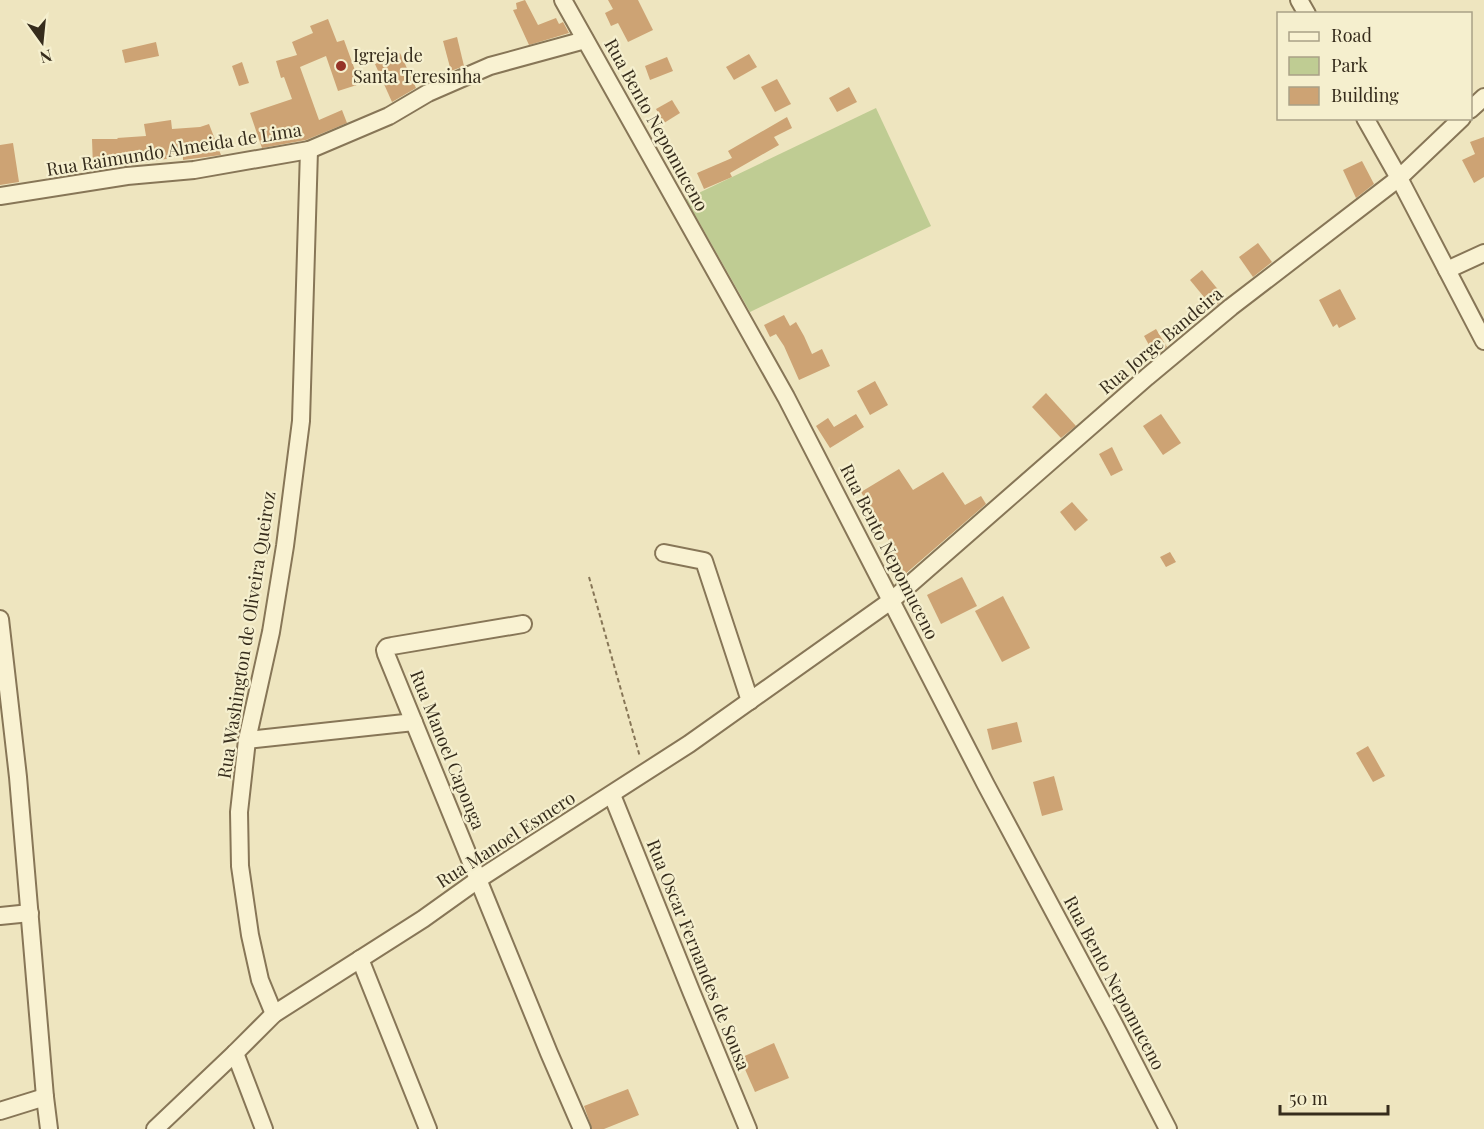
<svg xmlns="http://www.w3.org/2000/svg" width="1484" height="1129" font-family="'Playfair Display',serif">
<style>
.green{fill:#bfcc93}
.building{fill:#cda374}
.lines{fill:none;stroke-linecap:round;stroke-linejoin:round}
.minor-casing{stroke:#877657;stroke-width:20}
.path{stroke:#877657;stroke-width:2;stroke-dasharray:4.5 3;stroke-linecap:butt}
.minor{stroke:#f9f2d2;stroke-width:16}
.poi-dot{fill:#963327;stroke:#f5efce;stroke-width:2}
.labels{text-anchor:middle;stroke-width:4.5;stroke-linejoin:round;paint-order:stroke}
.poi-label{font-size:18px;fill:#362c1c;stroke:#f5efce;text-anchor:start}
.street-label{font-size:18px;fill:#362c1c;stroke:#f5efce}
</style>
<rect width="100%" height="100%" fill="#eee5bf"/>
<polygon class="green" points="876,108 931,226 750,312 686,199"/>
<g class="building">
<polygon points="525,0 538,25 556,18 559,24 563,22 569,33 529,45 513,10 517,9 516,3"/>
<polygon points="608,0 638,0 653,30 628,42 618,23 611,26 605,13 613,9"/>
<polygon points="328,19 337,42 344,40 360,84 338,91 326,56 300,67 319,120 342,110 347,123 306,140 262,148 250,113 292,99 284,77 281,78 276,61 297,55 292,42 313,33 310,26"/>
<polygon points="457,37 464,66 451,71 443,41"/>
<polygon points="156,42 159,56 125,63 122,50"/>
<polygon points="400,53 416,88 392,102 375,64"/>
<polygon points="749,54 757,67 734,80 726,67"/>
<polygon points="667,57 673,71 650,80 645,66"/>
<polygon points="242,62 249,83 239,86 232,66"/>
<polygon points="777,79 791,104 775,112 761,87"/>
<polygon points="849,87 857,102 837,112 829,98"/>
<polygon points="672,100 680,113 664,123 656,109"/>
<polygon points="787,117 792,128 774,137 779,145 730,173 732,177 704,189 697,173 732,158 728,151"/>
<polygon points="171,120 172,129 200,127 209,124 221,155 183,160 183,156 119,167 93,167 92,139 118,139 117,138 146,136 144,124"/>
<polygon points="1484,137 1484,177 1474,183 1462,160 1475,154 1470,142"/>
<polygon points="13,143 19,182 0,185 0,145"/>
<polygon points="1362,161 1374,184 1356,198 1343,170"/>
<polygon points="1258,243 1272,262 1253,277 1239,257"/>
<polygon points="1202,270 1225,298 1213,308 1190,280"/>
<polygon points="1340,289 1356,319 1339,328 1337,324 1333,327 1319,300"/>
<polygon points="784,315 790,326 796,322 804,336 812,354 822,349 830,366 799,380 784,346 776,334 770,337 764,325"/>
<polygon points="1156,329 1167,347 1155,356 1144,336"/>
<polygon points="875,381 888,405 870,415 857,391"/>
<polygon points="1046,393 1076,426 1061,438 1032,407"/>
<polygon points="856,414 864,427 830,448 816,426 828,418 834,427"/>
<polygon points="1161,414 1181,443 1163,455 1143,426"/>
<polygon points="1112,447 1123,470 1111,476 1099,454"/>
<polygon points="899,469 913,490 943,472 965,505 981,496 986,504 904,575 890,548 892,546 861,492"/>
<polygon points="1072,502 1088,520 1075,531 1060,512"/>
<polygon points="1170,552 1176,562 1166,567 1160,557"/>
<polygon points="962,577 977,606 941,624 927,595"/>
<polygon points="1003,596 1030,648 1002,662 975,611"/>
<polygon points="1017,722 1022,742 992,750 987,729"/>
<polygon points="1368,746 1385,776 1373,782 1356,753"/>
<polygon points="1054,776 1063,810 1042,816 1033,782"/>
<polygon points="774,1043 789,1078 755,1092 740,1058"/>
<polygon points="628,1089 639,1115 604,1129 592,1129 584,1106"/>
</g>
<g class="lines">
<g class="minor-casing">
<g id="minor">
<polyline points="563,0 786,397 986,785 1114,1024 1168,1129"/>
<polyline points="1299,0 1307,14"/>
<polyline points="1470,110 1484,97"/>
<polyline points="1365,118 1399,178 1484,341"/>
<polyline points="0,196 127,176 194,170 309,150 389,116 428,93 490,66 585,40"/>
<polyline points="1447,270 1484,253"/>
<polyline points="664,553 704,561 750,701"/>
<polyline points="0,619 18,777 45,1097 49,1129"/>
<polyline points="523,624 392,646 387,647 385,650 386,654 549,1053 582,1129"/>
<polyline points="247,740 414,722"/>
<polyline points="612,795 691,991 748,1129"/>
<polyline points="0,916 30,913"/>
<polyline points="360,959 428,1129"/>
<polyline points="274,1014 260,980 250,935 240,866 239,812 247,740 271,632 285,546 301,421 309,150"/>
<polyline points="235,1053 264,1129"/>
<polyline points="0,1111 45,1097"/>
<polyline points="155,1129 235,1053 274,1014 423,919 479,879 689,744 892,600 1147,377 1231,307 1399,178 1462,118"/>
</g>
</g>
<polyline class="path" points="589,577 640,757"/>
<use href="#minor" class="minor"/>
</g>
<circle class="poi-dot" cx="341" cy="66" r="6"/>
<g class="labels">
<g class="poi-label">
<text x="353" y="62">Igreja de<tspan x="353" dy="21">Santa Teresinha</tspan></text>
</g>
<g class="street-label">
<text transform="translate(656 125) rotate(61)" y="6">Rua Bento Nepomuceno</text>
<text transform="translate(174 150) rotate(-9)" y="6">Rua Raimundo Almeida de Lima</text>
<text transform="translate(1161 341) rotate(-40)" y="6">Rua Jorge Bandeira</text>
<text transform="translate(889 552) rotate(63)" y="6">Rua Bento Nepomuceno</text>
<text transform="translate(247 635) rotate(-81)" y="6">Rua Washington de Oliveira Queiroz</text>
<text transform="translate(447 750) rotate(68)" y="6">Rua Manoel Caponga</text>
<text transform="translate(506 840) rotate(-33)" y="6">Rua Manoel Esmero</text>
<text transform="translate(698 955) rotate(68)" y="6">Rua Oscar Fernandes de Sousa</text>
<text transform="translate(1114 983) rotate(62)" y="6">Rua Bento Nepomuceno</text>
</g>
</g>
<rect x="1277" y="12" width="195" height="108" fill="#f5efce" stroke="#a9a187" stroke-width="1.5"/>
<rect x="1289" y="32" width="30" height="9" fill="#f9f2d2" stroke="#a9a187" stroke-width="1.5"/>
<text x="1331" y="42" font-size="18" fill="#362c1c">Road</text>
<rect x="1289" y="57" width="30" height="18" fill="#bfcc93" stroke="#a9a187" stroke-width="1.5"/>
<text x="1331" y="72" font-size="18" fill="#362c1c">Park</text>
<rect x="1289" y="87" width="30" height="18" fill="#cda374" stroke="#a9a187" stroke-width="1.5"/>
<text x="1331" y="102" font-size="18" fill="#362c1c">Building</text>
<g transform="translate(42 42) rotate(165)" stroke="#f5efce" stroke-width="4.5" paint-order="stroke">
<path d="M0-4.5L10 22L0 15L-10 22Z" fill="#362c1c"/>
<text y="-9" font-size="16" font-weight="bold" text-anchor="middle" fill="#362c1c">N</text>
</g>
<path d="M1280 1105v9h108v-9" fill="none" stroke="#362c1c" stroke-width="3"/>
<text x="1289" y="1105" font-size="18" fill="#362c1c" stroke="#f5efce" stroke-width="4.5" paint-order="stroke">50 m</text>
</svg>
